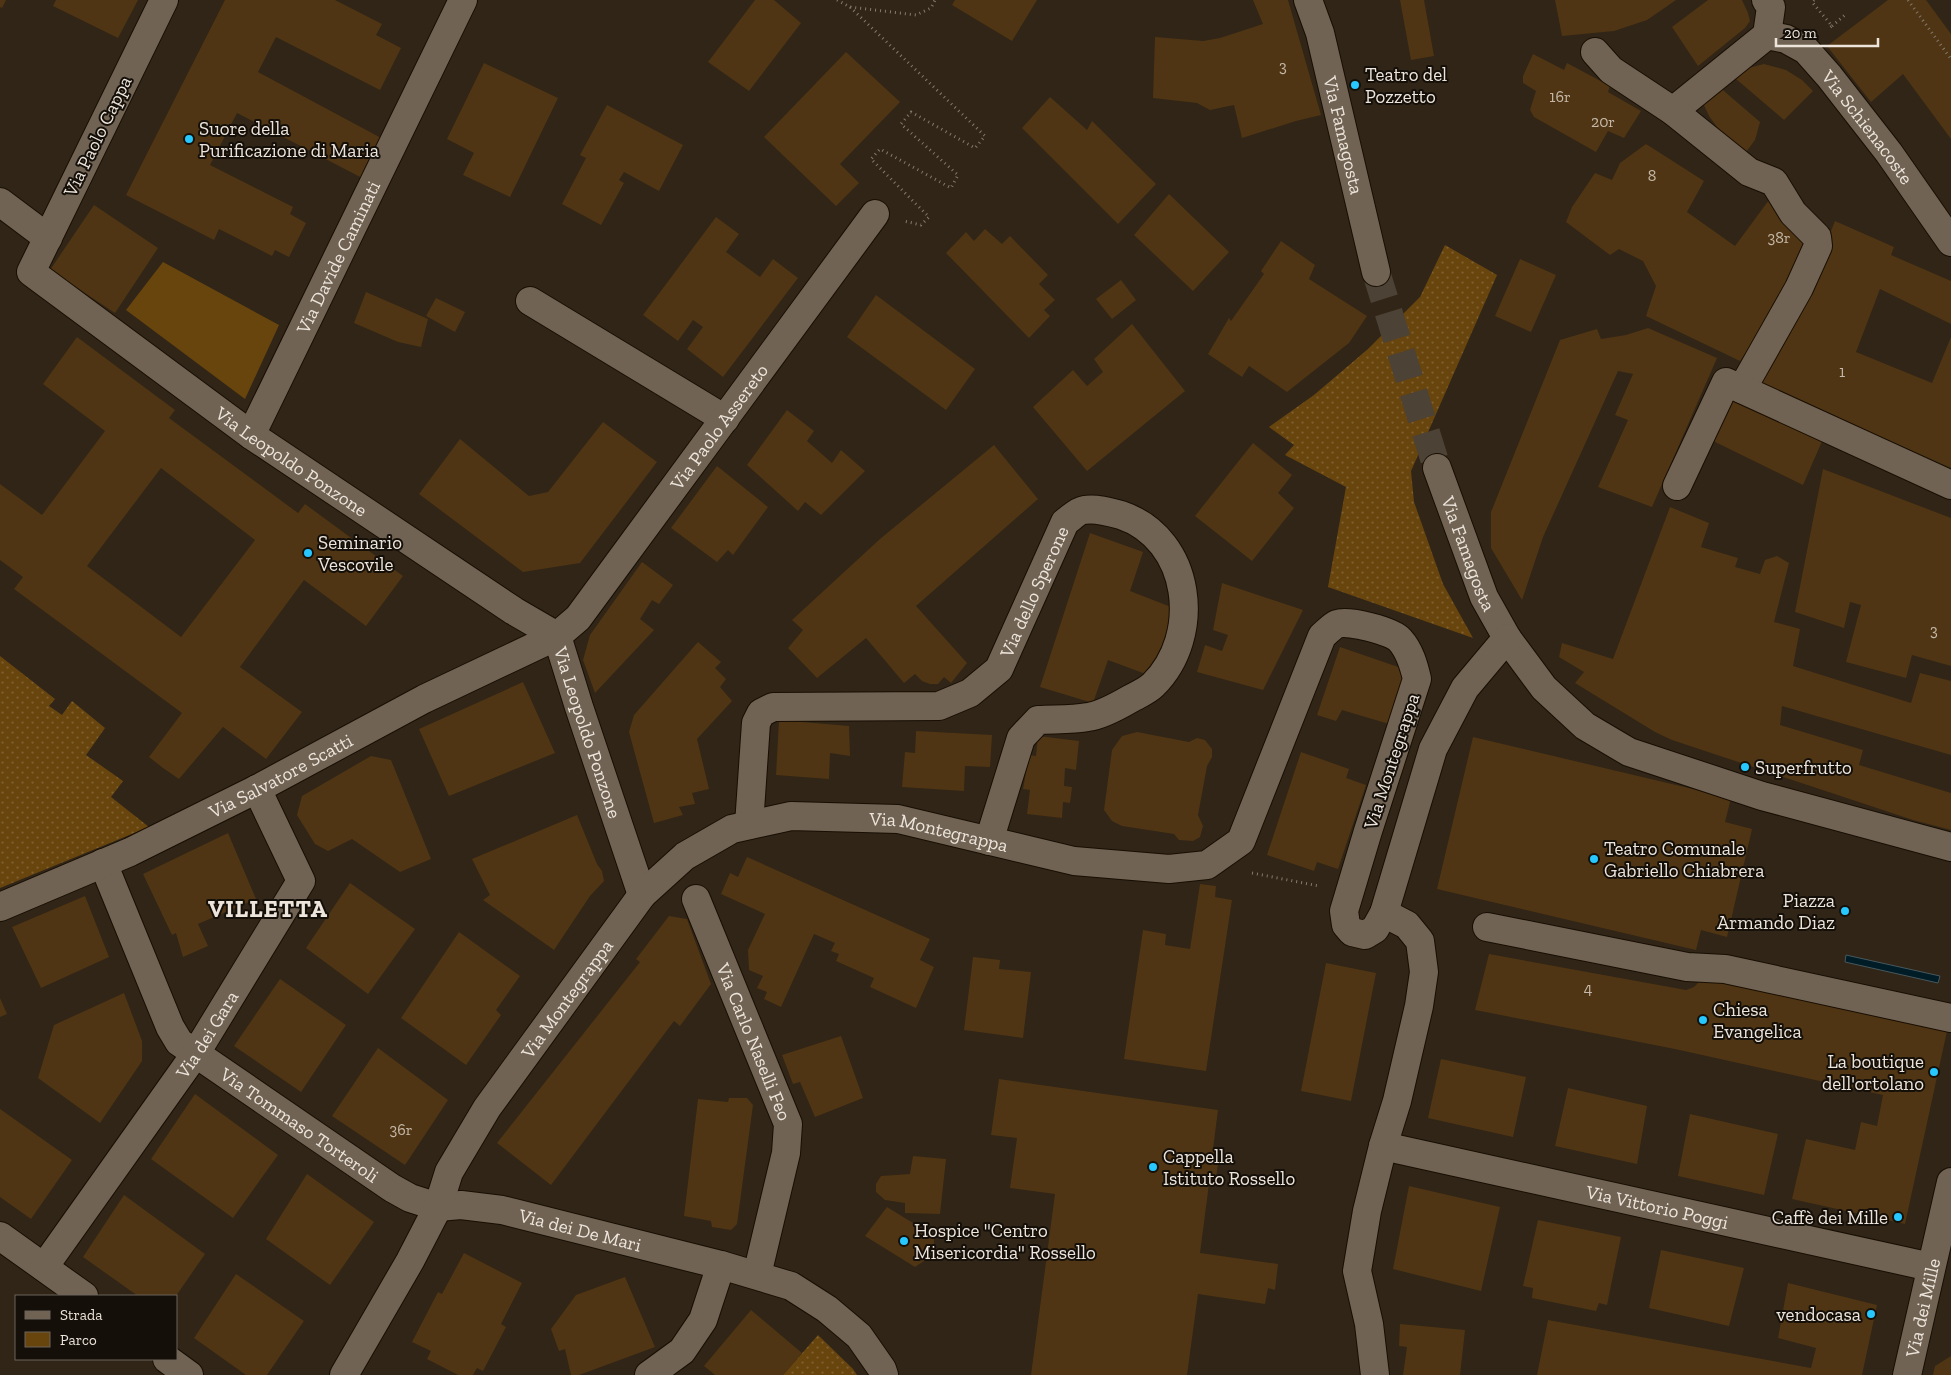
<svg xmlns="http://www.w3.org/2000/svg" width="1951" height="1375" font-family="'Zilla Slab',serif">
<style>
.park{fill:#69450e}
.garden{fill:url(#garden-dots)}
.water{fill:#001c27;stroke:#47585d}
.building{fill:#4f3513;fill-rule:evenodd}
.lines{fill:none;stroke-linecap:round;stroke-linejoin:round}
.minor-tunnel{stroke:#4c4235;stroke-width:28;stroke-dasharray:28 14;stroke-linecap:butt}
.minor-casing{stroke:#180e03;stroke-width:30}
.path{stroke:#857b6f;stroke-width:3;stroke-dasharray:1 4;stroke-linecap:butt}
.minor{stroke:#706353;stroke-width:28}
.poi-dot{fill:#27c8ff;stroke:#140f09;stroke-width:2}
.labels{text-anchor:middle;stroke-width:4;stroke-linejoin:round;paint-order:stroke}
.number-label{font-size:16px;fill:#c6b9aa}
.poi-label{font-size:19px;fill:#ede5dc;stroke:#140f09;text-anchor:start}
.street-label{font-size:19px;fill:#ede5dc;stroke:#140f09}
.district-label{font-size:24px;font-weight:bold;letter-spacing:1px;fill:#ede5dc;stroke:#140f09}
</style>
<defs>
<pattern id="garden-dots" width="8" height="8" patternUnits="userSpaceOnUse" patternTransform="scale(1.25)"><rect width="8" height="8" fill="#69450e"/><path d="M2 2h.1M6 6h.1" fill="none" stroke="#7f6030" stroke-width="1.8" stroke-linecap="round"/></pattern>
</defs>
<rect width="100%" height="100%" fill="#302517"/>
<polygon class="park" points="163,262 279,325 245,399 126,310"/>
<g class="garden">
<polygon points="1445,245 1497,275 1411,471 1414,502 1443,584 1473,638 1328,587 1346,487 1285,455 1294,445 1269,427 1314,395 1368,349 1420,297"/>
<polygon points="0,656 55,699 49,706 62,715 72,701 105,728 86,755 123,781 111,797 149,827 0,888"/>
<polygon points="818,1335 853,1369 857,1375 783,1375"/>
</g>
<polygon class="water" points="1846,955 1940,976 1938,983 1845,962"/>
<g class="building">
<polygon points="0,0 6,0 2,8 0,7"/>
<polygon points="56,0 138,0 118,38 53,6"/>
<polygon points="225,0 335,0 382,24 376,35 401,48 380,90 276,37 258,72 383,139 364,179 237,113 210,165 293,207 290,214 306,223 289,257 275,250 272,256 219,229 214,240 126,195"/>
<polygon points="755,0 774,0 801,23 749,91 708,62"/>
<polygon points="955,0 1037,0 1012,41 952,5"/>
<polygon points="1253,0 1288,0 1321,115 1296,121 1242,138 1234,105 1210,110 1197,103 1153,98 1155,37 1203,41 1220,38 1263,24"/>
<polygon points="1400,0 1424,0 1434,56 1411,60"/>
<polygon points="1555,0 1676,0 1647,20 1614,31 1562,36"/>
<polygon points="1708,0 1742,0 1748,13 1750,21 1745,28 1698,66 1672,27"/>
<polygon points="1888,0 1926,0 1951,34 1951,139 1903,74 1871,102 1827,46"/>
<polygon points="846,52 900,102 840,164 859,183 836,206 764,137"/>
<polygon points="1533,54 1564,70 1567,63 1610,86 1608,92 1641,111 1624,138 1608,131 1596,152 1534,117 1530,110 1536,91 1523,83 1523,76"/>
<polygon points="484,63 558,98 510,197 463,175 474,153 447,139"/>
<polygon points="1764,64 1786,70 1802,80 1813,91 1784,120 1729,73"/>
<polygon points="1717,85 1760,122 1755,140 1743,156 1728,142 1709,116 1703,103"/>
<polygon points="1050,97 1087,130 1092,121 1156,184 1118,224 1022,128"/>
<polygon points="607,105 683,145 659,191 624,172 619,180 624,183 601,225 562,204 586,158 580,155"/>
<polygon points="1646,144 1704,181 1687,212 1735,246 1772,196 1812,242 1792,287 1740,361 1646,316 1656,286 1643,261 1619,249 1610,255 1566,222 1572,207 1595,173 1612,180 1620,163"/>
<polygon points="1169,194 1229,252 1193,291 1134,235"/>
<polygon points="94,205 158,248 115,313 50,270"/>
<polygon points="716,217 739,234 726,252 760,277 773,259 798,278 723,377 687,349 703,327 693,320 678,341 643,315"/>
<polygon points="1835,221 1894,247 1891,255 1951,281 1951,324 1880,289 1856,352 1932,383 1951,337 1951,468 1754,380 1805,295"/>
<polygon points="985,229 1002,244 1010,236 1048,275 1039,284 1055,300 1044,310 1050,316 1029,338 946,253 966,232 974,241"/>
<polygon points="1281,241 1315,265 1309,279 1367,316 1349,343 1287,392 1249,366 1242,377 1208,354 1229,318 1231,321 1264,274 1261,271"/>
<polygon points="1520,259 1556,275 1531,332 1495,316"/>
<polygon points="1121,280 1136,300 1112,319 1096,299"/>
<polygon points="366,292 428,319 421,347 398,342 354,323"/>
<polygon points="876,295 975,369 946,410 847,337"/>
<polygon points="436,298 465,312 455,332 426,316"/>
<polygon points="1132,324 1185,391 1087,471 1033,407 1073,370 1087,386 1103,372 1094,359"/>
<polygon points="1648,328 1717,358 1652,507 1598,487 1628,420 1615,415 1633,374 1618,371 1543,537 1522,600 1491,548 1491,512 1560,340 1597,329 1601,339 1626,335"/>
<path d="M77 337 175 410 169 418 298 513 305 504 403 576 366 626 304 580 240 667 302 712 266 759 223 727 179 779 163 768 149 757 182 713 14 589 23 577 0 560V484L42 515 105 431 43 384ZM161 468 255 540 181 637 87 566Z"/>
<polygon points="1728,397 1823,439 1803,485 1705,437"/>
<polygon points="787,410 814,431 807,441 832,463 841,450 865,471 821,515 805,502 798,511 747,465"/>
<polygon points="603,422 657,462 580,563 523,572 419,494 460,439 529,496 548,492"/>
<polygon points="1253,443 1292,475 1278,493 1294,508 1252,561 1195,516"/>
<polygon points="994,445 1038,499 916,606 967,663 951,683 944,677 938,684 930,684 922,681 915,674 904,683 866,638 817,678 788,648 803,630 792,620 880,539"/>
<polygon points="717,466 768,507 733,555 728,550 717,562 671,528"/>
<polygon points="1823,469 1951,518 1951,666 1912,655 1906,678 1846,662 1861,605 1850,602 1844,628 1795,612"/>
<polygon points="1670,507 1709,523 1701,547 1738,558 1735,567 1760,574 1765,560 1777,556 1789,563 1774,622 1800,629 1793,666 1911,703 1920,673 1951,681 1951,755 1782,706 1780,725 1863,750 1859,765 1951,793 1951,830 1913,820 1672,740 1655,732 1575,683 1584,672 1559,657 1562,643 1613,659"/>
<polygon points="1090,533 1143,552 1130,591 1171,607 1171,634 1151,676 1108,660 1093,703 1040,687"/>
<polygon points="642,562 673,585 659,604 652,600 640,619 654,630 595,693 583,660 590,635"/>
<polygon points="1222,583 1303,610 1263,690 1197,672 1205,645 1222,651 1228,635 1213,630"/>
<polygon points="698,642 721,662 715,668 726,679 720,687 732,701 697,739 709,789 692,793 695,804 679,807 683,815 654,823 629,732 634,715"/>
<polygon points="1340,647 1407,670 1389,724 1342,710 1336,721 1317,715"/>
<polygon points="523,682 555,753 449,796 419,729"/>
<polygon points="779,720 849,726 850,756 830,753 829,779 776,775"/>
<polygon points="916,731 992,735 990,767 965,766 964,791 902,787 905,752 915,753"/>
<polygon points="1137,732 1189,742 1197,738 1205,740 1212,749 1212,757 1207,766 1198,815 1203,826 1200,837 1193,841 1179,840 1174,834 1122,826 1112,821 1104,810 1112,750 1122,736"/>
<polygon points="1038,736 1079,741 1076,770 1065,768 1064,786 1072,787 1070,803 1063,802 1062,818 1027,814 1030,790 1023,789 1029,755 1036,756"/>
<polygon points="1473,737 1731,798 1725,822 1752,829 1727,937 1701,930 1696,950 1437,889"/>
<polygon points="1301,752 1349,769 1346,778 1366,785 1338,869 1317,862 1314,871 1267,855"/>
<polygon points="371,756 391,760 431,859 400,872 352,839 328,851 315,844 297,815 302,796"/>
<polygon points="577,815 597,864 602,871 604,881 590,896 554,950 483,900 490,895 472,859"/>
<polygon points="228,833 256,899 198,924 208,946 183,957 176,933 172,935 143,874"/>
<polygon points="747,857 930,939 920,960 934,967 916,1008 870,987 874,978 836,961 839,954 831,951 835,943 814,934 781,1007 764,999 767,992 757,988 763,976 749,970 748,950 765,914 721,894 730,873 738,877"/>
<polygon points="350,883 415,929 368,994 306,948"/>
<polygon points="1200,884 1216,886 1215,897 1232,900 1206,1071 1124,1059 1143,930 1166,934 1165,945 1190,949"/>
<polygon points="85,896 109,957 41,988 12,927"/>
<polygon points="669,916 687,919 711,984 680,1026 674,1021 551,1185 497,1143 640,962 636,959"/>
<polygon points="459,932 520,976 496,1010 501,1015 466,1065 401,1018"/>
<polygon points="1489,954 1686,990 1694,987 1703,978 1947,1031 1905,1224 1792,1199 1806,1139 1855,1150 1861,1122 1877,1126 1883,1095 1675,1049 1475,1010"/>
<polygon points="973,957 1000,960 999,969 1031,972 1023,1038 964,1030"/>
<polygon points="1326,963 1376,973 1351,1101 1301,1091"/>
<polygon points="280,979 346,1025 301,1092 234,1046"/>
<polygon points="124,993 142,1041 142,1061 100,1123 38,1078 54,1025"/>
<polygon points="0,998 7,1014 0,1017"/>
<polygon points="841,1036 863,1098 815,1117 800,1082 793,1084 782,1055"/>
<polygon points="378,1048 448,1100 405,1165 332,1116"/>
<polygon points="1441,1059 1526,1077 1513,1137 1428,1118"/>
<polygon points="999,1079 1218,1110 1213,1149 1220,1150 1215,1185 1209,1184 1200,1253 1278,1264 1275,1290 1268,1288 1265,1304 1198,1294 1187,1375 1031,1375 1055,1194 1010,1188 1017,1138 991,1135"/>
<polygon points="1568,1088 1647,1106 1637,1164 1555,1146"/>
<polygon points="195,1094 278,1155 233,1218 151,1159"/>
<polygon points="729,1098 747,1098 753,1105 737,1224 731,1230 712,1227 711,1221 684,1216 698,1099 728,1102"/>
<polygon points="0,1109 72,1160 31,1219 0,1197"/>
<polygon points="1690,1114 1778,1134 1764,1195 1678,1176"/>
<polygon points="913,1156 946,1159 940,1214 905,1213 905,1203 885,1200 876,1192 876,1184 881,1176 910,1174"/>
<polygon points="307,1174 374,1222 330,1285 266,1239"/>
<polygon points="1409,1186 1500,1207 1481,1291 1393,1269"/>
<polygon points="124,1195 205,1254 176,1296 138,1296 83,1257"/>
<polygon points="887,1207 934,1236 934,1250 927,1259 915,1267 865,1236"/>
<polygon points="1538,1220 1621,1237 1607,1305 1599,1303 1596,1311 1532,1298 1533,1288 1523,1286"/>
<polygon points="1661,1250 1744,1268 1729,1326 1649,1308"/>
<polygon points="464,1253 522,1283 501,1324 506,1327 483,1371 477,1368 473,1375 458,1375 427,1359 431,1351 412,1342 438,1292 442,1294"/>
<polygon points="236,1274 304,1321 267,1375 246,1375 194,1338"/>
<polygon points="625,1277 655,1347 579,1375 571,1375 565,1349 559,1351 551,1329 576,1295"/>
<polygon points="1788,1283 1877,1305 1862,1375 1537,1375 1548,1320 1811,1368 1816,1348 1778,1338"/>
<polygon points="751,1310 802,1353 783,1375 715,1375 704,1366"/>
<polygon points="1400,1324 1465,1330 1460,1375 1403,1375 1407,1347 1399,1346"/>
<polygon points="1951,1356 1951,1375 1933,1375 1935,1366"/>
</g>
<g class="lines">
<polyline class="minor-tunnel" points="1376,272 1437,468"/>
<g class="minor-casing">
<g id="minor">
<path id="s1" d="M164 0 31 272 251 435 514 611 557 636 579 707 642 895"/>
<path id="s2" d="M1308 0 1320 33 1376 272"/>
<polyline points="1766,0 1771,7 1767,35"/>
<path id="s3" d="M1767 35 1786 39 1806 50 1829 76 1889 153 1951 242"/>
<polyline points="1595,52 1611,70 1673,111 1767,35"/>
<polyline points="1673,111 1749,172 1774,182 1793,213 1817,237 1818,246 1799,288 1742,389"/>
<polyline points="0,202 48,238"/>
<polyline points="530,301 725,419"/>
<path id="s4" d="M251 435 463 0"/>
<path id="s5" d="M1437 468 1484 597 1507 638 1544 688 1585 726 1629 752 1762 796 1951 847"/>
<polyline points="1677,486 1726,382 1951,485"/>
<path id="s6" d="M749 825 756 723 761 713 773 707 939 706 970 693 999 669 1065 522C1070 519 1077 511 1084 510 1096 508 1110 512 1121 515 1192 539 1203 636 1153 685 1147 691 1137 695 1130 699 1118 706 1102 715 1088 717 1072 720 1054 719 1038 720L1021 738 989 841"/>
<path id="s7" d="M103 863 170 1027 179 1042 392 1188 410 1198 438 1207 461 1205 502 1210 721 1265 791 1286 827 1309 859 1336 882 1369 884 1375"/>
<path id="s8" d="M696 899 788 1124 786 1153 757 1275"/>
<path id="s9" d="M0 907 130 852 257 789 424 699 557 636 578 618 875 214"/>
<polyline points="1487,927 1687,967 1725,969 1951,1018"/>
<path id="s10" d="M1383 1146 1931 1267"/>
<polyline points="0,1236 84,1296"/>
<path id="s11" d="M44 1267 196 1053 301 881 257 789"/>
<polyline points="167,1359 189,1375"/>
<path id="s12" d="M344 1375 410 1261 438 1207 449 1172 487 1108 642 895 685 856 732 829 791 816 898 819 1074 861 1169 869 1207 865 1241 841 1322 636C1326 633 1332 626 1337 624 1349 620 1392 631 1400 640 1410 651 1414 666 1417 679L1368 831 1344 911 1346 925 1352 932 1365 935 1375 929 1384 913 1433 749 1465 688 1507 638"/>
<polyline points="649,1375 682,1351 703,1320 721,1265"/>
<polyline points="1375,1375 1369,1324 1357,1271 1367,1211 1383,1146 1397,1101 1419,1006 1424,972 1420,941 1407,925 1384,913"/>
<path id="s13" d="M1907 1375 1951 1182"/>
</g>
</g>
<g class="path">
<polyline points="837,0 850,7 916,15 931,8 935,0"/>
<polyline points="1814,0 1812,2 1832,26 1828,29"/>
<polyline points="1908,0 1951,59"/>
<polyline points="850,7 985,136 975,148 911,112 901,124 958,175 951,188 880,149 871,159 929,217 921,225 904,221"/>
<polyline points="1832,26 1846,14"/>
<polyline points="1252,873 1319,886"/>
</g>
<use href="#minor" class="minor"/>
</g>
<g class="poi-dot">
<circle cx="1355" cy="85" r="5"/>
<circle cx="189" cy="139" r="5"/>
<circle cx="308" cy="553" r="5"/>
<circle cx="1745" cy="767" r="5"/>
<circle cx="1594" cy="859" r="5"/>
<circle cx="1845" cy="911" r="5"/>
<circle cx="1703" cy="1020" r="5"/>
<circle cx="1934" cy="1072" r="5"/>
<circle cx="1153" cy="1167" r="5"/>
<circle cx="1898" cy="1217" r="5"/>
<circle cx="904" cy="1241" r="5"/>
<circle cx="1871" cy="1314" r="5"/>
</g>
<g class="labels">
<g class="number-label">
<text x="1283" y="72">3</text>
<text x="1560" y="102">16r</text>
<text x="1603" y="127">20r</text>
<text x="1652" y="181">8</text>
<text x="1779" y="243">38r</text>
<text x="1842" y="377">1</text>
<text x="1934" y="636">3</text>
<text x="1588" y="994">4</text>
<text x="401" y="1135">36r</text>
</g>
<g class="poi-label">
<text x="1365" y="81">Teatro del<tspan x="1365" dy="22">Pozzetto</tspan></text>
<text x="199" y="135">Suore della<tspan x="199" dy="22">Purificazione di Maria</tspan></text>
<text x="318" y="549">Seminario<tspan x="318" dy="22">Vescovile</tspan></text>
<text x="1755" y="774">Superfrutto</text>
<text x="1604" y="855">Teatro Comunale<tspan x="1604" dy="22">Gabriello Chiabrera</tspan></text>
<text x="1835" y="907" text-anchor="end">Piazza<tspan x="1835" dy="22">Armando Diaz</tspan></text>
<text x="1713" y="1016">Chiesa<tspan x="1713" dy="22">Evangelica</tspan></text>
<text x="1924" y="1068" text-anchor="end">La boutique<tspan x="1924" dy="22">dell'ortolano</tspan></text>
<text x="1163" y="1163">Cappella<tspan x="1163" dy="22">Istituto Rossello</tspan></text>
<text x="1888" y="1224" text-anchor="end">Caffè dei Mille</text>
<text x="914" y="1237">Hospice "Centro<tspan x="914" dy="22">Misericordia" Rossello</tspan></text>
<text x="1861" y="1321" text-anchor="end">vendocasa</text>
</g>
<g class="street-label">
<text dy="7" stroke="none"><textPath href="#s3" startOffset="141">Via Schienacoste</textPath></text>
<text transform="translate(97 136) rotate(-64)" y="7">Via Paolo Cappa</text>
<text dy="7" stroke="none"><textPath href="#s2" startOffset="140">Via Famagosta</textPath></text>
<text dy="7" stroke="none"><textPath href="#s4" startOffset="198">Via Davide Caminati</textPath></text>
<text dy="7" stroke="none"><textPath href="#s9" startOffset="885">Via Paolo Assereto</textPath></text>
<text dy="7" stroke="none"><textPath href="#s1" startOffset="625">Via Leopoldo Ponzone</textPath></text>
<text dy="7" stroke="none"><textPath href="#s5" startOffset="91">Via Famagosta</textPath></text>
<text dy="7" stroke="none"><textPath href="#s6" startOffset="449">Via dello Sperone</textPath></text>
<text dy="7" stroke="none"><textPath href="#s1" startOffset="1044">Via Leopoldo Ponzone</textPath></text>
<text transform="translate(1391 761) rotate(-72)" y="7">Via Montegrappa</text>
<text dy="7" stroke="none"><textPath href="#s9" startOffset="310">Via Salvatore Scatti</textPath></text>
<text dy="7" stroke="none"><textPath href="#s12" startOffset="889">Via Montegrappa</textPath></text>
<text dy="7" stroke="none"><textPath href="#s12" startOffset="439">Via Montegrappa</textPath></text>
<text dy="7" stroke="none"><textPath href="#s11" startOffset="284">Via dei Gara</textPath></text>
<text dy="7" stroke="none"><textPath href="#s8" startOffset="154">Via Carlo Naselli Feo</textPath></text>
<text dy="7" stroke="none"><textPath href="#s7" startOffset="341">Via Tommaso Torteroli</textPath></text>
<text dy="7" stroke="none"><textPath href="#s10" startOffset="281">Via Vittorio Poggi</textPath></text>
<text dy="7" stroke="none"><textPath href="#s7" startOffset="648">Via dei De Mari</textPath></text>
<text dy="7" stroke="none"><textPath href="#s13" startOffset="69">Via dei Mille</textPath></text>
</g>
<g class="district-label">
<text x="268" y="917">VILLETTA</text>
</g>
</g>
<rect x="15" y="1295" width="162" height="65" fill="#140f09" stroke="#6b655d"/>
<rect x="25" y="1311" width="25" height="8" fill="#706353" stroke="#6b655d"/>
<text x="60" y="1320" font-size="15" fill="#ede5dc">Strada</text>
<rect x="25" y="1332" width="25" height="15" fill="#69450e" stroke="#6b655d"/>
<text x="60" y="1345" font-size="15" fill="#ede5dc">Parco</text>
<path d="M1776 38v8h102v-8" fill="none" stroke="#ede5dc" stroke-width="2.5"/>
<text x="1784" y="38" font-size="15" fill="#ede5dc" stroke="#140f09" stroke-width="4" paint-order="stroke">20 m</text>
</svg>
